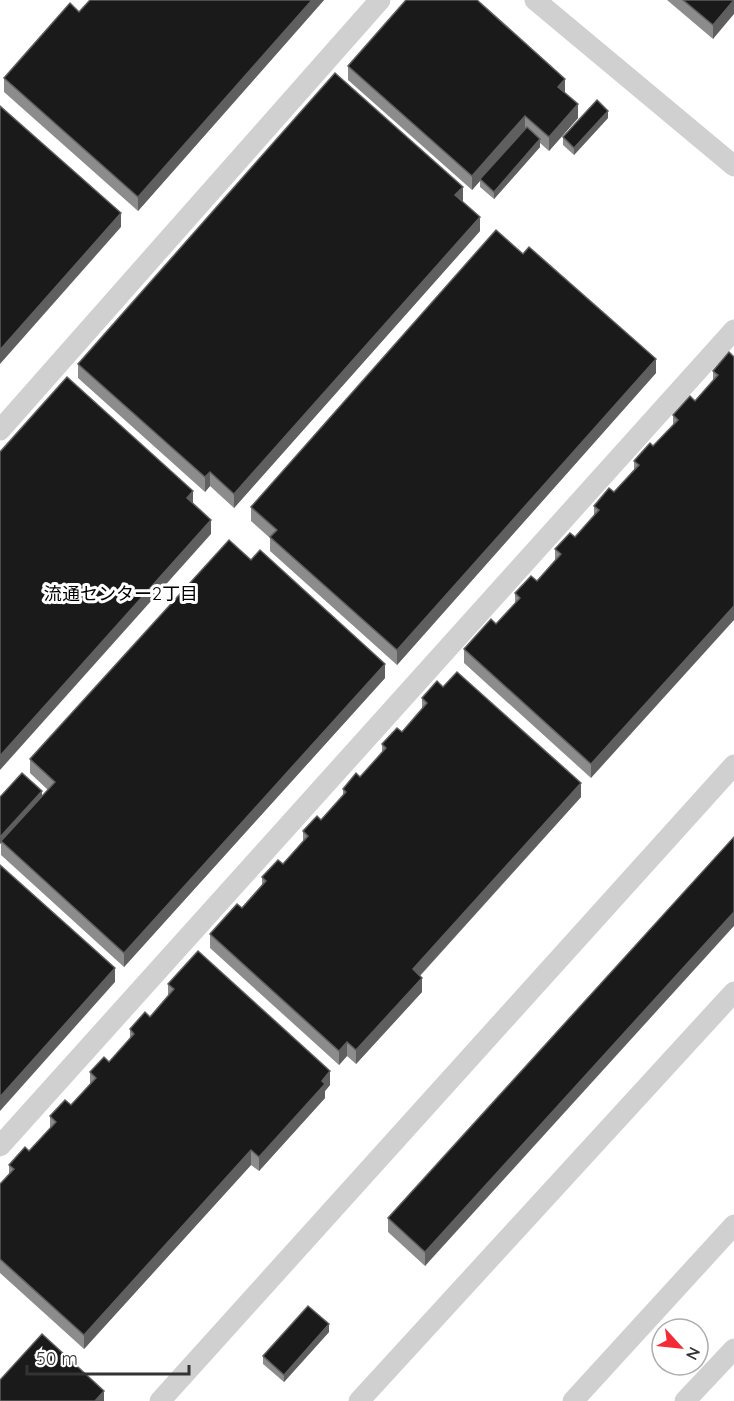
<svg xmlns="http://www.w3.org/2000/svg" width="734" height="1401" font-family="Quicksand,'Noto Sans JP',sans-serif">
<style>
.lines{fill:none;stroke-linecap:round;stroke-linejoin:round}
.minor{stroke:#d0d0d0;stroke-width:21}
.wall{fill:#8c8c8c}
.shaded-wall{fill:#5f5f5f}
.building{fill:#1a1a1a;stroke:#5f5f5f;stroke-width:1.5}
.labels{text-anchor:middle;stroke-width:6;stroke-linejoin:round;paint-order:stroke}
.neighbourhood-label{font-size:18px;fill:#000;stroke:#fff}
</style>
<rect width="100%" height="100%" fill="#fff"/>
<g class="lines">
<g class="minor">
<polyline points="535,0 734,166"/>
<polyline points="0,430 380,0"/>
<polyline points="0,1146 734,330"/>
<polyline points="160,1401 734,765"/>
<polyline points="359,1401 734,992"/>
<polyline points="573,1401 734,1225"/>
<polyline points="685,1401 734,1349"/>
</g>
</g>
<g class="wall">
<polygon points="90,0 324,0 138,211 4,92 4,78 79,12"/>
<polygon points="667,0 734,0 713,39"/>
<polygon points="348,66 565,93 578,118 549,151 540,143 540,147 494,199 480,187 480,181 472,190 348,80"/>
<polygon points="608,118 574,155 563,145 563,137"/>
<polygon points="462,201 480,231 234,508 210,486 205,492 78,378 78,364 463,201"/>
<polygon points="523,254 656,373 397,665 270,551 270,538 251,521 251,507"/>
<polygon points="729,352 591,778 464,663 464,649 496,624 515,604 515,593 537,581 555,561 555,549 575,537 594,516 594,506 614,492 634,470 634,461 653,446 673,425 673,415 695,401 713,381 713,371"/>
<polygon points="385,678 124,967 1,855 1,843 0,844 0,797 42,796 48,790 30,773 30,759"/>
<polygon points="422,698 581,797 420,976 422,992 356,1064 347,1056 339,1065 210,948 210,934 242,908 262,885 262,877 283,864 303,841 303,831 321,820 343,796 343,789 360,777 382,753 382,744 402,732 422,709"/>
<polygon points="734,837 425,1266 388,1232 388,1218"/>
<polygon points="168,984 330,1085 325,1091 325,1098 259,1171 251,1165 84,1349 0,1273 0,1184 9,1174 9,1165 29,1151 50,1128 50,1116 71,1105 90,1084 90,1072 109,1062 130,1039 130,1029 150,1017 168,996"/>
<polygon points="329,1332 284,1382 263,1364 263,1356"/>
</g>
<g class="shaded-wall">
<polygon points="312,0 324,0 138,211 138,197"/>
<polygon points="734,0 734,14 713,39 713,25"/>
<polygon points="565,79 565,93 558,87"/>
<polygon points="578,104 578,118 549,151 549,137"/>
<polygon points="608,111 608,118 574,155 574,148"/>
<polygon points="525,116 525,130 472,190 472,176"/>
<polygon points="540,139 540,147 494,199 494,192"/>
<polygon points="463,187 463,201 455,209 455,195"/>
<polygon points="121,213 121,227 0,364 0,350"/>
<polygon points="480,217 480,231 234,508 234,494"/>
<polygon points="656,359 656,373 397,665 397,650"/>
<polygon points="210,472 210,486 205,492 205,477"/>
<polygon points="193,491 193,505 187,498"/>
<polygon points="211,520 211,534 0,770 0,756"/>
<polygon points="734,606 734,620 591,778 591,764"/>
<polygon points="385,664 385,678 124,967 124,953"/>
<polygon points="581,783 581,797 413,983 413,969"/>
<polygon points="42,791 42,798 0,844 0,837"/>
<polygon points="734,912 734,926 425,1266 425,1252"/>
<polygon points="115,968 115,982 0,1111 0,1097"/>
<polygon points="422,978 422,992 356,1064 356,1050"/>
<polygon points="347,1042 347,1056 339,1065 339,1051"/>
<polygon points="330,1071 330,1085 325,1091 325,1098 259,1171 259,1157"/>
<polygon points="251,1150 251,1165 84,1349 84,1335"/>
<polygon points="329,1324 329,1332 284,1382 284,1375"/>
<polygon points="104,1391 104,1401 95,1401"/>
</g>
<g class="building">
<polygon points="90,0 312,0 138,197 4,78 70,3 79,12"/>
<polygon points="406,0 477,0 565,79 558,87 578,104 549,137 525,116 472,176 348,66"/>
<polygon points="683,0 734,0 713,25"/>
<polygon points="335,73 463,187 455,195 480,217 234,494 210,472 205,477 78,364"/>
<polygon points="597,100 608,111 574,148 563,137"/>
<polygon points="0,106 121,213 0,350"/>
<polygon points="527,127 540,139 494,192 480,179"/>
<polygon points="496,230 523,254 529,247 656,359 397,650 270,537 277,530 251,507"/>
<polygon points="729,352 734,357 734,606 591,764 464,649 491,619 496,624 520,598 515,593 531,576 537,581 561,554 555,549 570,533 575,537 599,510 594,506 609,488 614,492 639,465 634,461 650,443 653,446 678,420 673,415 690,396 695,401 718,375 713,371"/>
<polygon points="67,377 193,491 187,498 211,520 0,756 0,452"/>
<polygon points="229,540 251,560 260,550 385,664 124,953 1,841 55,782 30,759"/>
<polygon points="457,672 581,783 413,969 422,978 356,1050 347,1042 339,1051 210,934 237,904 242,908 266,881 262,877 278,860 283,864 308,836 303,831 317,816 321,820 346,792 343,789 356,773 360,777 386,748 382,744 397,728 402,732 427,703 422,698 437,681 443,687"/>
<polygon points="22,773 42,791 0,837 0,797"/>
<polygon points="734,837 734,912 425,1252 388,1218"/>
<polygon points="0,865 115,968 0,1097"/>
<polygon points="198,951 330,1071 322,1081 325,1084 259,1157 251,1150 84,1335 0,1259 0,1184 14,1169 9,1165 25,1147 29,1151 56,1122 50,1116 65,1100 71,1105 96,1078 90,1072 104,1057 109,1062 134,1034 130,1029 145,1012 150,1017 174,989 168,984"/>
<polygon points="308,1306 329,1324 284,1375 263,1356"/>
<polygon points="42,1334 104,1391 95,1401 0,1401 0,1380"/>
</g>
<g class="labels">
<g class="neighbourhood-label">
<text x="121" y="600">流通センター2丁目</text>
</g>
</g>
<g transform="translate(680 1347) rotate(117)"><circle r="28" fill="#ffffff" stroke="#adadad" stroke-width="1.5"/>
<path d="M0-4.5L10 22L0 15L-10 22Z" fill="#f42a35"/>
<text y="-9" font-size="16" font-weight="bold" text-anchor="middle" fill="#333333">N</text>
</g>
<path d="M27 1365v9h162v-9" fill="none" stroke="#333333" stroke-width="3"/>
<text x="36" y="1365" font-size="18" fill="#333333" stroke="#ffffff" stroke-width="4.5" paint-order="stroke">50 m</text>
</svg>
